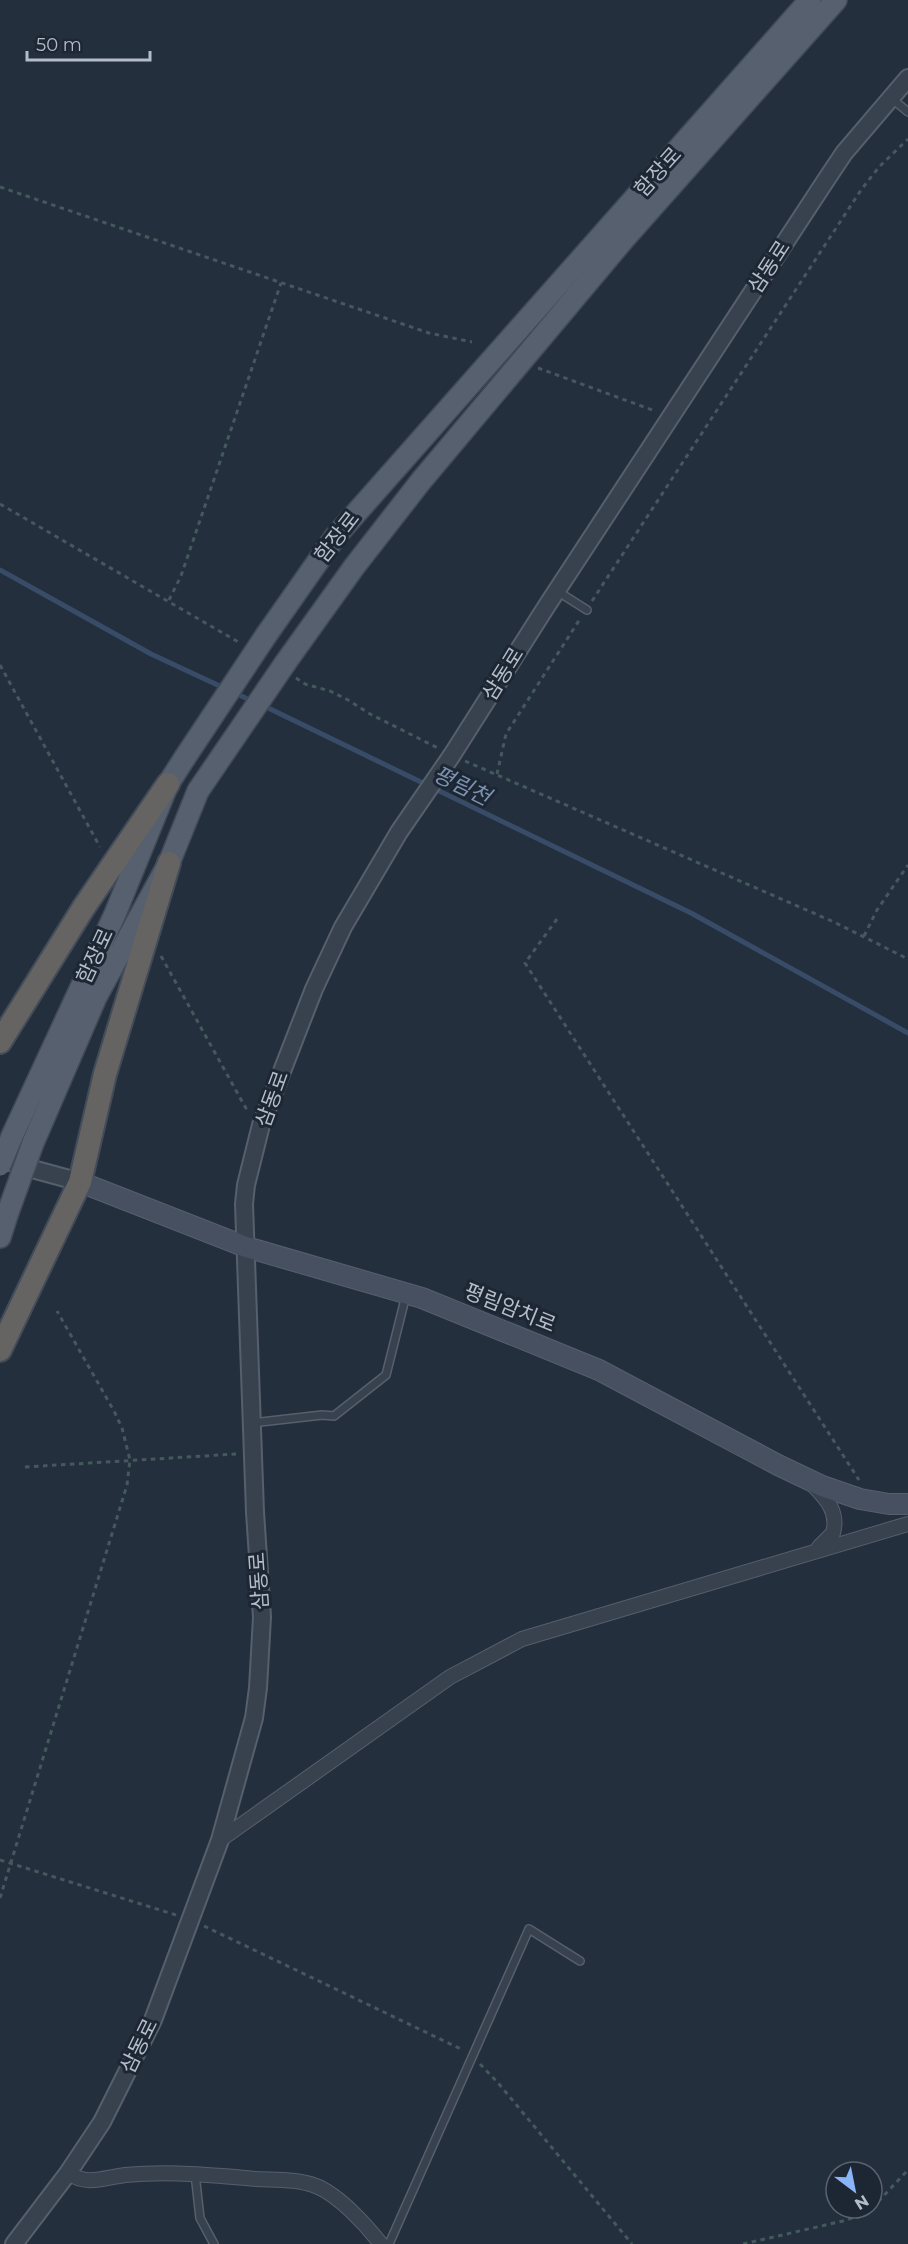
<svg xmlns="http://www.w3.org/2000/svg" width="908" height="2244" font-family="Montserrat,'Noto Sans KR',sans-serif">
<style>
.lines{fill:none;stroke-linecap:round;stroke-linejoin:round}
.stream{stroke:#394c67;stroke-width:5}
.service-casing{stroke:#565f6c;stroke-width:10}
.minor-casing{stroke:#565f6c;stroke-width:16}
.tertiary-casing{stroke:#565f6c;stroke-width:20}
.secondary-casing{stroke:#565f6c;stroke-width:22}
.primary-casing{stroke:#414a57;stroke-width:24}
.trunk-casing{stroke:#434c59;stroke-width:26}
.path{stroke:#44595c;stroke-width:3;stroke-dasharray:4.5 4.5;stroke-linecap:butt}
.service{stroke:#38414e;stroke-width:7}
.minor{stroke:#38414e;stroke-width:14}
.tertiary{stroke:#38414e;stroke-width:16}
.secondary{stroke:#465061;stroke-width:20}
.primary{stroke:#56606e;stroke-width:21}
.trunk{stroke:#656462;stroke-width:22}
.primary-bridge-casing{stroke:#414a57;stroke-width:24;stroke-linecap:butt}
.primary-bridge{stroke:#56606e;stroke-width:21}
.labels{text-anchor:middle;stroke-width:6;stroke-linejoin:round;paint-order:stroke}
.street-label{font-size:21px;fill:#b4bcc9;stroke:#1d2633}
.water-label{font-size:22px;font-style:italic;fill:#7c92b1;stroke:#1d2633}
</style>
<rect width="100%" height="100%" fill="#242f3e"/>
<g class="lines">
<g class="stream">
<polyline points="0,570 151,654 224,688"/>
<polyline points="235,693 254,702"/>
<polyline points="262,705 691,913 908,1033"/>
</g>
<g class="service-casing">
<g id="service">
<polyline points="891,98 908,112"/>
<polyline points="557,591 587,610"/>
<polyline points="252,1423 322,1415 334,1416 386,1375 406,1295"/>
<polyline points="195,2174 200,2218 214,2244"/>
<polyline points="389,2244 529,1929 580,1961"/>
</g>
</g>
<g class="minor-casing">
<g id="minor">
<path d="M812 1484C826 1498 839 1512 833 1533L819 1547"/>
<polyline points="220,1840 450,1677 522,1639 908,1524"/>
<path d="M68 2173C87 2186 103 2178 125 2175 169 2171 213 2175 257 2179 277 2180 298 2179 316 2186 339 2195 366 2225 381 2244"/>
</g>
</g>
<g class="tertiary-casing">
<g id="tertiary">
<polyline points="0,1158 25,1167 80,1182"/>
<polyline points="14,2244 68,2173 102,2122 153,2020 220,1840 254,1718 258,1688 262,1617 255,1512 244,1204 246,1185 261,1125 314,989 343,927 399,832 452,755 546,607 826,180 844,153 908,78"/>
</g>
</g>
<g class="secondary-casing">
<polyline id="secondary" points="80,1182 246,1247 422,1298 599,1370 778,1465 822,1486 860,1499 889,1504 908,1504"/>
</g>
<g class="primary-casing">
<g id="primary">
<polyline points="267,634 335,537 810,0"/>
<polyline points="286,662 354,567 421,481 624,239 836,0"/>
<polyline points="13,1134 115,914 168,784 184,759"/>
<polyline points="33,1143 96,997 169,863 198,791"/>
<polyline points="0,1237 7,1215"/>
</g>
</g>
<g class="trunk-casing">
<g id="trunk">
<polyline points="0,1042 84,907 168,784"/>
<polyline points="0,1350 80,1182 105,1074 169,863"/>
</g>
</g>
<g class="path">
<polyline points="0,187 429,333 472,342"/>
<polyline points="538,368 655,411"/>
<polyline points="0,504 240,643"/>
<polyline points="169,600 181,576 281,283"/>
<polyline points="592,601 861,190 879,167 908,139"/>
<polyline points="0,665 100,847"/>
<polyline points="296,678 305,684 330,691 348,700 370,714 438,748"/>
<polyline points="465,761 834,922 908,959"/>
<polyline points="497,774 506,734 580,619"/>
<polyline points="557,919 525,963 859,1480"/>
<polyline points="864,936 877,910 908,865"/>
<polyline points="161,956 248,1112"/>
<polyline points="25,1467 236,1454"/>
<polyline points="0,1860 176,1915"/>
<polyline points="0,1898 127,1485 130,1460 122,1428 114,1411 57,1311"/>
<polyline points="204,1926 463,2050"/>
<polyline points="480,2064 499,2084 632,2244"/>
<polyline points="872,2208 908,2170"/>
<polyline points="743,2244 843,2221 864,2214 872,2208"/>
</g>
<use href="#service" class="service"/>
<use href="#minor" class="minor"/>
<use href="#tertiary" class="tertiary"/>
<use href="#secondary" class="secondary"/>
<use href="#primary" class="primary"/>
<use href="#trunk" class="trunk"/>
<g class="primary-bridge-casing">
<g id="primary-bridge">
<polyline points="184,759 267,634"/>
<polyline points="198,791 286,662"/>
<polyline points="0,1165 13,1134"/>
<polyline points="7,1215 33,1143"/>
</g>
</g>
<use href="#primary-bridge" class="primary-bridge"/>
</g>
<g class="labels">
<g class="street-label">
<text transform="translate(658 172) rotate(-48)" y="7">함장로</text>
<text transform="translate(769 267) rotate(-57)" y="7">삼동로</text>
<text transform="translate(337 537) rotate(-52)" y="7">함장로</text>
<text transform="translate(503 674) rotate(-58)" y="7">삼동로</text>
<text transform="translate(95 956) rotate(-65)" y="7">함장로</text>
<text transform="translate(272 1099) rotate(-70)" y="7">삼동로</text>
<text transform="translate(510 1308) rotate(22)" y="7">평림암치로</text>
<text transform="translate(259 1581) rotate(-94)" y="7">삼동로</text>
<text transform="translate(139 2046) rotate(-64)" y="7">삼동로</text>
</g>
<g class="water-label">
<text transform="translate(462 785) rotate(26)" y="8">평림천</text>
</g>
</g>
<g transform="translate(854 2190) rotate(148)"><circle r="28" fill="#1d2633" stroke="#59626f" stroke-width="1.5"/>
<path d="M0-4.5L10 22L0 15L-10 22Z" fill="#8ab4f8"/>
<text y="-9" font-size="16" font-weight="bold" text-anchor="middle" fill="#b4bcc9">N</text>
</g>
<path d="M27 51v9h123v-9" fill="none" stroke="#b4bcc9" stroke-width="3"/>
<text x="36" y="51" font-size="18" fill="#b4bcc9" stroke="#1d2633" stroke-width="4.5" paint-order="stroke">50 m</text>
</svg>
